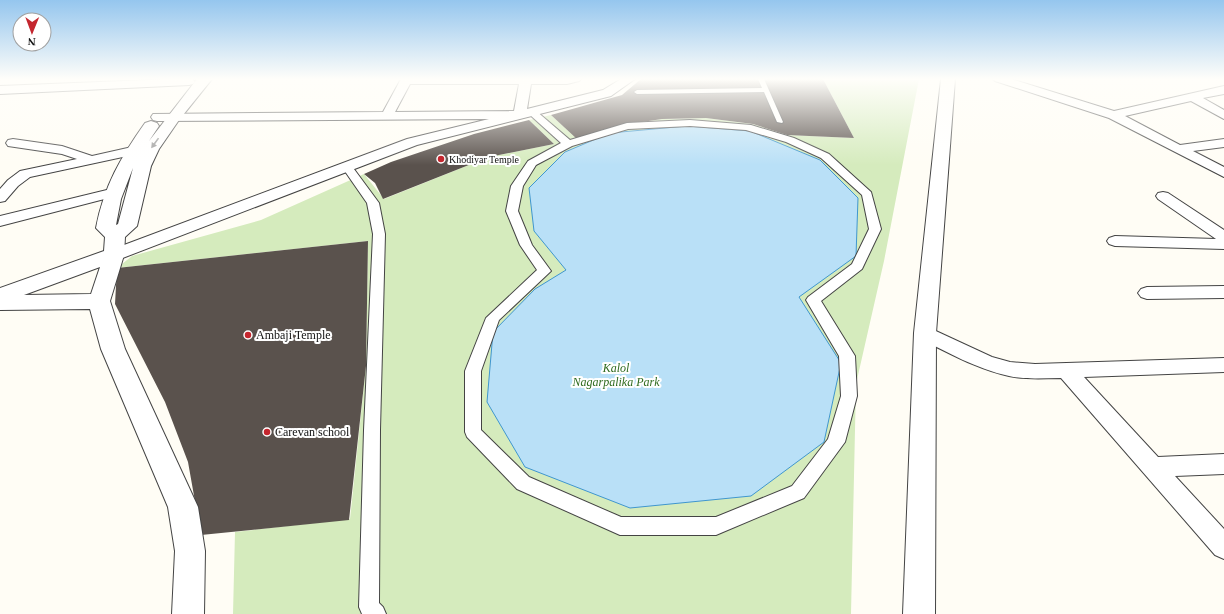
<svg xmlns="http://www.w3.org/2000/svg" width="1224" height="614" font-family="Georgia,serif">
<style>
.green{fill:#d5ebbd}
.water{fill:#b9e0f7;stroke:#3f96cf}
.building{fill:#5a524d}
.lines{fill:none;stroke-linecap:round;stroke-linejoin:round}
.service-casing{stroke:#444;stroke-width:2}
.pedestrian-casing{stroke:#444;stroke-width:2}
.minor-casing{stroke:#444;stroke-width:2}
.tertiary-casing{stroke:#444;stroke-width:2}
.service{fill:#fff;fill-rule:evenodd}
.pedestrian{fill:#fff;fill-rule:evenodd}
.minor{fill:#fff;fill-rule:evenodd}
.tertiary{fill:#fff;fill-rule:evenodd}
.oneway{fill:#a0a0a0}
.poi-dot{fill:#c4262e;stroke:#fff;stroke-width:1.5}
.labels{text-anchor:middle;stroke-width:4;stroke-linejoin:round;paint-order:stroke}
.far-poi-label{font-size:10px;fill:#111;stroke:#fff;text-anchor:start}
.poi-label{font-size:12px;fill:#111;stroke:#fff;text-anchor:start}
.park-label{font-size:12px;font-style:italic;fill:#2f6b1f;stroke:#fff}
</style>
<rect width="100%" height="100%" fill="#fffdf5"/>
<polygon class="green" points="823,79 919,79 884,261 856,384 851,614 233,614 235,532 350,519 366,366 368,241 117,268 132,256 261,220 364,174 384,199 489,157 554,144 529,120 551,115 578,140 622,125 662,119 706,118 753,124 787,135 854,138"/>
<polygon class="water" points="687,126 750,131 820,160 858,198 856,256 799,297 841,363 824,442 751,496 630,508 525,467 487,402 493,332 535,289 566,270 534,231 529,188 565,152 610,133"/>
<g class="building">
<polygon points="641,79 823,79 854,138 787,135 753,124 706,118 662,119 622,125 578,140 551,115 622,95"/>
<polygon points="529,120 554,144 489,157 383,199 375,183 364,174 391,162 474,134"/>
<polygon points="368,241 366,366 349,520 201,535 188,462 165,402 115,304 117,268"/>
</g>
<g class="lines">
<g class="service-casing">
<polygon id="service" points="758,79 764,79 783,122 782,123 777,122 764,92 637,94 634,92 637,90 762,88"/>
</g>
<g class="pedestrian-casing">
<g id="pedestrian">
<path d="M532 109 535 110 570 140 627 123 690 120 751 125 794 138 829 154 871 192 881 229 862 269 821 301 855 356 857 396 845 442 804 498 723 532 716 535H620L517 489 467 437 465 432V371L486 318 537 270 520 245 506 211 511 186 528 161 561 143 529 114 527 112 529 110ZM690 126 746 130 786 142 821 158 862 195 869 229 852 264 808 297 806 300 839 356 841 396 828 439 792 486 716 517H621L529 477 481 430V371L499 320 551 271 532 245 518 211 523 186 536 165 572 146 628 129Z"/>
<polygon points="347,164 351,165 379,203 385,234 380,430 379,603 383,607 386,614 362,614 359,607 364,430 373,234 367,203 342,167"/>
</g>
</g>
<g class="minor-casing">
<g id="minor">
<polygon points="173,79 192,79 195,82 193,84 189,85 0,94 0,86"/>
<path d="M401 79H581L579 81 567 84H531L527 109 603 90 621 79H635L611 96 417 145 120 259 114 260 108 259 106 255 108 251 407 139 489 119 157 121 153 120 151 117 153 114 383 112ZM410 84H519L514 111 395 112Z"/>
<polygon points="993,79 1011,79 1114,111 1224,86 1224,94 1203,98 1224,110 1224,119 1191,101 1125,116 1180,145 1224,139 1224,147 1193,151 1224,167 1224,177 1109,118 995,81"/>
<polygon points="13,139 62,146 92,156 132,147 137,148 139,151 137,154 132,155 30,177 18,186 5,201 0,202 0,189 8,180 20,171 77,159 62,154 8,146 6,143 8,140"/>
<polygon points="115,188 120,189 122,192 120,195 0,226 0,216"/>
<polygon points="1163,192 1168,193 1224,230 1224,249 1115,246 1109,244 1107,241 1109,238 1115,236 1216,239 1158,199 1156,196 1158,193"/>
<polygon points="1224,286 1224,298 1147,299 1141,297 1138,293 1141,289 1147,287"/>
<path d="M925 326 992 357 1010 362 1035 364 1224 358V372L1084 377 1158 457 1224 454V474L1175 476 1224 529V559L1215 555 1061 378C1044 378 1026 380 1009 376 976 369 948 352 918 338L916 333 918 328Z"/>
</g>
</g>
<g class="tertiary-casing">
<g id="tertiary">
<path d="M197 79H212L179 120 159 149 151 166 137 226 125 237 124 255 110 301 125 349 198 507 205 551 204 614H172L175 551 168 507 101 349 90 309 0 310V288L104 251 105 237 96 228C104 186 121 157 145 123L151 121 157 123 159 126 149 141ZM133 168 118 224 116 225 121 199ZM100 267 91 294 24 295Z"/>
<polygon points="941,79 955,79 936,333 935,614 903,614 914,333"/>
</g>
</g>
<use href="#service" class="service"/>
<use href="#pedestrian" class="pedestrian"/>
<use href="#minor" class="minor"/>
<use href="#tertiary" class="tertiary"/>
</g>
<defs><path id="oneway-solid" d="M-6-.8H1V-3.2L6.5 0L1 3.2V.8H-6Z"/></defs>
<use class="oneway" href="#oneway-solid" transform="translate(155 143) rotate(126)"/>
<linearGradient id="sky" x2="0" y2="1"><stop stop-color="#95c6ee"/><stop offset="0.48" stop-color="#fffefa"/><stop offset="1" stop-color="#fffefa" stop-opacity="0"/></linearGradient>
<rect width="1224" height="165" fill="url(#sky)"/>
<g class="poi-dot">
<circle cx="441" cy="159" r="4"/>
<circle cx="248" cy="335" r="4"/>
<circle cx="267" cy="432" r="4"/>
</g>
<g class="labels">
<g class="far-poi-label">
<text x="449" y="163">Khodiyar Temple</text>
</g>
<g class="poi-label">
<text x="256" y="339">Ambaji Temple</text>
<text x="275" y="436">Carevan school</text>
</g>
<g class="park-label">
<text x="616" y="372">Kalol<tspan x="616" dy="14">Nagarpalika Park</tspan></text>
</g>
</g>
<g transform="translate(32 32) rotate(181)"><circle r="19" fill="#ffffff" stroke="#a0a0a0"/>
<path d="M0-3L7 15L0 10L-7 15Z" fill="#c4262e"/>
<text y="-6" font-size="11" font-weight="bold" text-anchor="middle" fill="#111111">N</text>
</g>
</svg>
